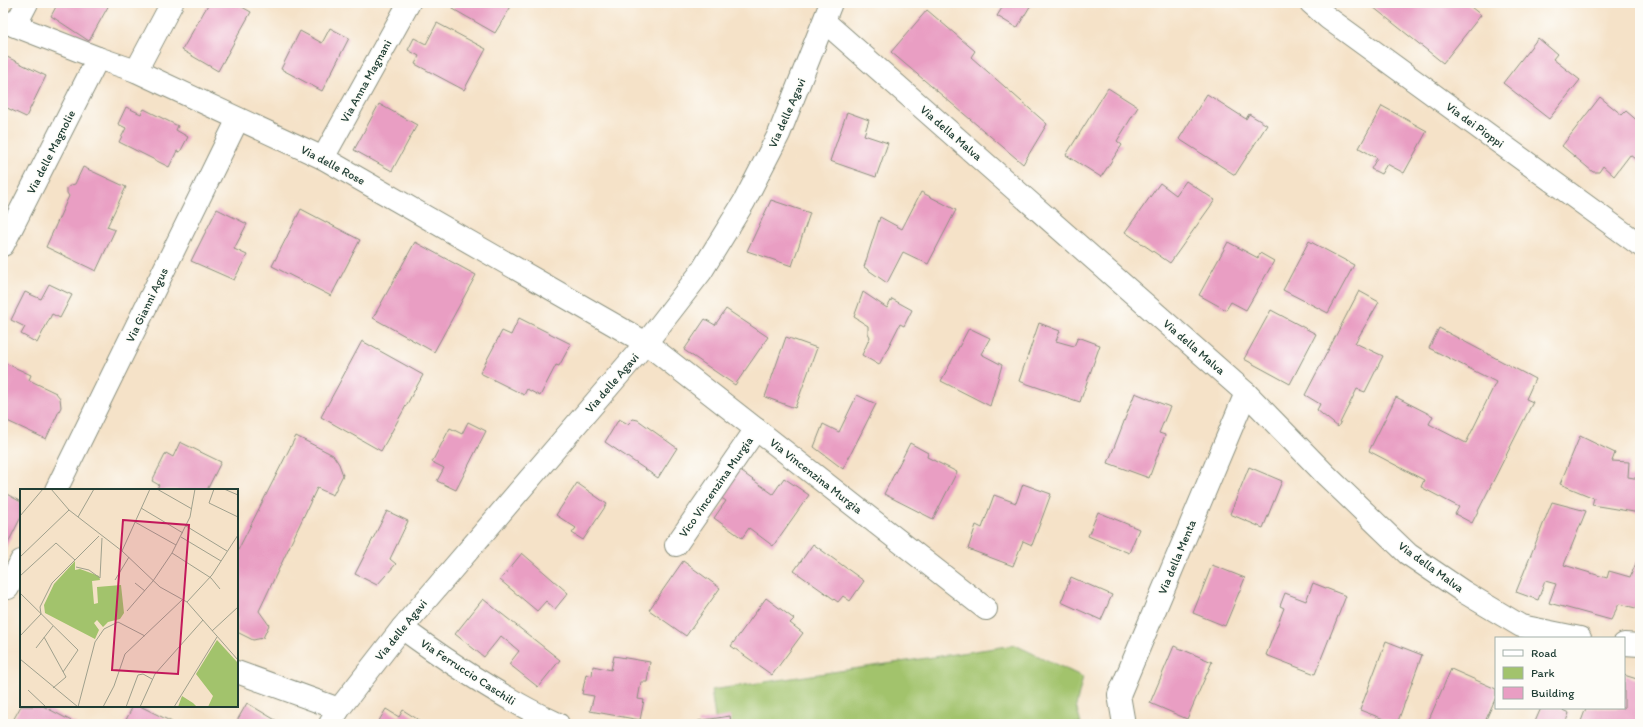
<svg xmlns="http://www.w3.org/2000/svg" width="1643" height="727" font-family="Itim,sans-serif">
<style>
.green{fill:#a2c36c;stroke:#608050}
.building{fill:#e99ec3}
.lines{fill:none;stroke-linecap:round;stroke-linejoin:round}
.minor-casing{stroke:#8a907e;stroke-width:24}
.minor{stroke:#fff;stroke-width:22}
.labels{text-anchor:middle;stroke-width:3;stroke-linejoin:round;paint-order:stroke}
.street-label{font-size:12px;fill:#1f3d34;stroke:#fdfcf7}
.inset-road{fill:none;stroke:#9fa08d;stroke-width:1}
.view{fill:#c2185b;fill-opacity:0.15;stroke:#c2185b;stroke-width:2}
.inset-edge{fill:none;stroke:#1f3d34;stroke-width:2}
</style>
<rect width="100%" height="100%" fill="#fdfcf7"/>
<filter id="ink" filterUnits="userSpaceOnUse"><feTurbulence type="fractalNoise" baseFrequency=".025" numOctaves="2"/><feDisplacementMap in="SourceGraphic" scale="8" xChannelSelector="R" yChannelSelector="G"/><feConvolveMatrix kernelMatrix="1 2 1 2 8 2 1 2 1" color-interpolation-filters="sRGB"/></filter>
<filter id="wash" filterUnits="userSpaceOnUse"><feTurbulence type="fractalNoise" baseFrequency=".012" numOctaves="4" result="noise"/><feDisplacementMap in="SourceGraphic" scale="16" xChannelSelector="R" yChannelSelector="G"/><feGaussianBlur stdDeviation="0.9" result="paint"/><feColorMatrix in="noise" values="0 0 0 0 0 0 0 0 0 0 0 0 0 0 0 0 0 1.4 0 .05"/><feComposite in="paint" operator="in"/></filter>
<g filter="url(#wash)">
<rect width="100%" height="100%" fill="#f5e2c8"/>
<polygon class="green" points="1015,645 1083,677 1076,706 1081,724 716,724 711,690"/>
<g id="blocks">
<g class="building">
<polygon points="58,3 110,3 89,41 51,16"/>
<polygon points="209,3 235,3 251,12 218,71 182,50"/>
<polygon points="456,3 513,3 495,33 453,9"/>
<polygon points="1005,3 1032,3 1017,28 997,16"/>
<polygon points="1368,3 1466,3 1481,15 1443,63"/>
<polygon points="927,10 975,51 971,57 1047,124 1023,164 891,52"/>
<polygon points="437,23 486,49 464,90 415,64 419,56 408,50 414,38 426,44"/>
<polygon points="330,28 349,38 322,91 281,69 300,31 322,43"/>
<polygon points="1538,38 1557,54 1553,59 1580,80 1549,119 1503,83"/>
<polygon points="5,56 46,76 26,117 3,106 3,60"/>
<polygon points="1108,88 1138,107 1117,141 1122,145 1101,177 1066,155"/>
<polygon points="1207,94 1246,119 1249,114 1267,125 1235,175 1179,139"/>
<polygon points="1600,97 1622,115 1626,111 1640,123 1640,163 1630,155 1614,176 1603,166 1599,172 1593,172 1562,146"/>
<polygon points="379,104 417,125 392,171 354,150"/>
<polygon points="1382,106 1427,131 1404,173 1387,164 1381,174 1371,169 1377,158 1359,148"/>
<polygon points="126,107 141,114 144,109 178,126 176,130 188,137 180,152 177,151 169,167 119,142 126,128 118,124"/>
<polygon points="847,112 869,120 864,135 888,143 876,177 830,161"/>
<polygon points="83,167 126,187 107,227 115,230 96,271 46,247 69,196 67,193 67,188 71,185 75,184"/>
<polygon points="1186,181 1215,200 1170,263 1125,232 1160,183 1176,195"/>
<polygon points="921,192 956,210 928,264 903,252 887,283 864,267 880,217 902,229"/>
<polygon points="771,200 810,213 792,266 747,251"/>
<polygon points="217,209 247,224 234,249 247,255 234,280 191,261"/>
<polygon points="301,209 360,240 331,296 272,266"/>
<polygon points="1309,241 1354,265 1328,313 1283,290"/>
<polygon points="415,242 476,275 434,352 373,318"/>
<polygon points="1228,242 1258,258 1260,253 1274,261 1246,310 1231,302 1226,310 1199,295"/>
<polygon points="49,284 72,295 60,318 52,314 37,343 21,334 25,327 11,320 25,292 41,299"/>
<polygon points="1359,291 1379,302 1355,343 1383,356 1365,392 1357,389 1338,427 1317,410 1320,404 1305,395"/>
<polygon points="863,292 887,308 892,299 912,310 904,326 900,324 879,365 862,355 870,337 868,333 868,326 854,317"/>
<polygon points="726,309 768,337 735,385 684,350 705,319 715,325"/>
<polygon points="1271,310 1316,334 1290,384 1244,359"/>
<polygon points="519,318 571,344 559,366 556,365 540,396 527,389 524,395 480,373 502,331 511,335"/>
<polygon points="1039,323 1060,331 1056,341 1074,346 1078,337 1100,345 1080,402 1019,381"/>
<polygon points="969,328 990,338 981,354 1002,365 990,406 941,381"/>
<polygon points="1439,328 1535,379 1526,399 1533,402 1472,523 1455,514 1459,507 1421,487 1424,480 1369,451 1396,397 1433,416 1429,424 1466,443 1496,382 1429,348"/>
<polygon points="786,337 817,348 795,408 765,397"/>
<polygon points="362,341 423,375 381,451 321,417"/>
<polygon points="3,362 31,375 29,380 56,393 60,398 61,407 46,439 3,419"/>
<polygon points="1135,393 1170,407 1159,433 1165,435 1149,478 1108,463"/>
<polygon points="857,395 876,404 843,469 814,447 823,424 839,432"/>
<polygon points="619,419 628,424 633,419 638,420 677,448 658,478 605,442"/>
<polygon points="468,422 486,431 456,490 437,481 444,468 432,462 450,428 462,434"/>
<polygon points="296,436 333,455 339,464 343,475 333,495 317,488 259,611 269,625 263,638 253,640 237,632 237,552"/>
<polygon points="1580,436 1615,453 1612,461 1629,462 1628,477 1640,479 1640,513 1592,505 1594,498 1560,484"/>
<polygon points="180,442 221,462 207,490 156,490 159,485 152,481 166,453 173,457"/>
<polygon points="910,443 928,453 927,457 957,472 933,519 884,494"/>
<polygon points="1249,467 1282,481 1263,528 1230,514"/>
<polygon points="739,470 773,494 784,478 809,495 773,546 749,528 742,538 714,518 726,501 720,497"/>
<polygon points="577,483 607,504 583,540 572,533 576,528 556,515"/>
<polygon points="1023,484 1051,494 1032,545 1023,541 1013,566 968,549 976,525 982,528 994,495 1016,503"/>
<polygon points="3,492 21,502 21,517 5,549 3,548"/>
<polygon points="1552,502 1586,511 1564,565 1607,578 1609,571 1630,577 1637,561 1640,562 1640,609 1619,604 1611,620 1549,603 1556,584 1545,581 1538,600 1516,592"/>
<polygon points="387,511 408,521 390,559 396,564 377,585 355,574"/>
<polygon points="1098,512 1139,529 1129,553 1088,536"/>
<polygon points="813,544 864,581 850,601 843,596 838,602 794,571"/>
<polygon points="522,553 568,593 555,609 546,601 537,611 500,580"/>
<polygon points="683,561 720,588 686,636 649,610"/>
<polygon points="1212,565 1245,578 1225,626 1193,613"/>
<polygon points="1071,577 1112,595 1101,620 1061,602"/>
<polygon points="1313,583 1346,596 1315,674 1266,655 1284,608 1280,606 1285,593 1306,601"/>
<polygon points="766,598 794,619 790,623 803,633 772,675 731,646"/>
<polygon points="483,599 560,660 538,687 509,664 519,651 501,636 484,657 455,634"/>
<polygon points="1386,641 1422,655 1397,724 1360,710"/>
<polygon points="1174,646 1212,662 1187,719 1150,703"/>
<polygon points="614,656 650,662 647,682 641,682 638,699 644,700 640,720 590,711 594,696 582,694 586,674 592,676 593,666 611,670"/>
<polygon points="1451,669 1496,689 1496,697 1484,724 1427,724"/>
<polygon points="1624,675 1640,680 1640,724 1580,724 1586,708 1624,708"/>
<polygon points="247,703 282,724 235,724"/>
<polygon points="21,706 43,706 77,724 11,724"/>
<polygon points="133,706 140,706 172,722 171,724 124,724"/>
<polygon points="1541,708 1558,708 1569,713 1565,724 1534,724"/>
<polygon points="386,709 399,717 403,710 425,724 377,724"/>
<polygon points="730,716 731,724 699,724 698,721"/>
</g>
</g>
</g>
<g filter="url(#ink)">
<use href="#blocks" fill-opacity="0" stroke="#8a907e" stroke-width="1"/>
<g class="lines">
<g class="minor-casing">
<g id="minor">
<polyline points="1311,3 1328,18 1640,245"/>
<polyline points="3,21 98,58 136,71 323,158 646,343 986,609"/>
<polyline points="825,22 1246,393 1326,475 1408,554 1464,592 1521,626 1580,638"/>
<polyline points="15,26 27,3"/>
<polyline points="136,71 172,3"/>
<polyline points="323,158 409,3"/>
<polyline points="3,245 98,58"/>
<polyline points="56,490 238,119"/>
<polyline points="676,545 756,429"/>
<polyline points="8,588 21,561"/>
<path d="M402 628C451 664 502 698 558 724"/>
<polyline points="1624,644 1640,645"/>
<polyline points="237,672 339,709"/>
<polyline points="330,724 339,709 402,628 646,343 701,272 744,202 779,134 831,3"/>
<polyline points="1124,724 1119,695 1246,393"/>
</g>
</g>
<use href="#minor" class="minor"/>
</g>
</g>
<g class="labels">
<g class="street-label">
<text transform="translate(366 81) rotate(-61)" y="4">Via Anna Magnani</text>
<text transform="translate(787 113) rotate(-66)" y="4">Via delle Agavi</text>
<text transform="translate(1475 125) rotate(36)" y="4">Via dei Pioppi</text>
<text transform="translate(951 133) rotate(41)" y="4">Via della Malva</text>
<text transform="translate(51 152) rotate(-63)" y="4">Via delle Magnolie</text>
<text transform="translate(333 165) rotate(28)" y="4">Via delle Rose</text>
<text transform="translate(147 305) rotate(-64)" y="4">Via Gianni Agus</text>
<text transform="translate(1194 347) rotate(41)" y="4">Via della Malva</text>
<text transform="translate(612 383) rotate(-49)" y="4">Via delle Agavi</text>
<text transform="translate(816 476) rotate(38)" y="4">Via Vincenzina Murgia</text>
<text transform="translate(716 487) rotate(-55)" y="4">Vico Vincenzina Murgia</text>
<text transform="translate(1177 557) rotate(-67)" y="4">Via della Menta</text>
<text transform="translate(1431 567) rotate(36)" y="4">Via della Malva</text>
<text transform="translate(401 630) rotate(-51)" y="4">Via delle Agavi</text>
<text transform="translate(468 672) rotate(33)" y="4">Via Ferruccio Caschili</text>
</g>
</g>
<g transform="translate(20 489)">
<rect width="218" height="218" fill="#f5e2c8"/>
<path d="M55 72V81L60 80 79 87 80 91 72 92 74 115 78 114 77 98 101 96 104 124 100 130 88 133 83 138 77 131 74 134 79 141 75 150 25 124 24 116 34 95ZM197 151 218 174V218H188L193 207 176 185ZM162 207 173 214 177 218H158Z" fill="#a2c36c"/>
<path class="inset-road" d="M31 0 49 21 102 62 140 98 167 113 218 171M137 0 172 20M194 0 189 14 218 28M204 0 218 6M121 19 163 44M0 27 23 0M58 28 74 0M115 33 156 56M166 37 207 62M161 48 201 72M102 62 130 0M152 64 191 89 200 100M0 68 49 21M56 78 69 81 80 89 82 49M0 87 36 54 55 71M95 91 109 68M115 94 125 102M0 104 58 161 43 183M167 113 192 86 218 46M107 122 133 92 152 64 170 28 175 0M21 125 20 118 32 94 79 47M192 142 218 118M0 147 21 125M24 148 46 188 33 199M16 159 33 137M0 170 58 218M8 201 26 218M58 218 75 153 84 140 98 133 125 147M83 218 94 197 105 165 162 111M106 218 118 186 123 185 132 190M120 218 135 185 183 131M154 218 197 148"/>
<path class="view" d="M103 31 169 36 158 185 92 181Z"/>
<rect width="218" height="218" class="inset-edge"/>
</g>
<rect width="1643" height="727" fill="none" stroke="#fdfcf7" stroke-width="16"/>
<rect x="1495" y="637" width="130" height="72" fill="#fdfcf7" stroke="#a4b0a9"/>
<rect x="1503" y="650" width="20" height="6" fill="#ffffff" stroke="#a4b0a9"/>
<text x="1531" y="657" font-size="12" fill="#1f3d34">Road</text>
<rect x="1503" y="667" width="20" height="12" fill="#a2c36c" stroke="#a4b0a9"/>
<text x="1531" y="677" font-size="12" fill="#1f3d34">Park</text>
<rect x="1503" y="687" width="20" height="12" fill="#e99ec3" stroke="#a4b0a9"/>
<text x="1531" y="697" font-size="12" fill="#1f3d34">Building</text>
</svg>
